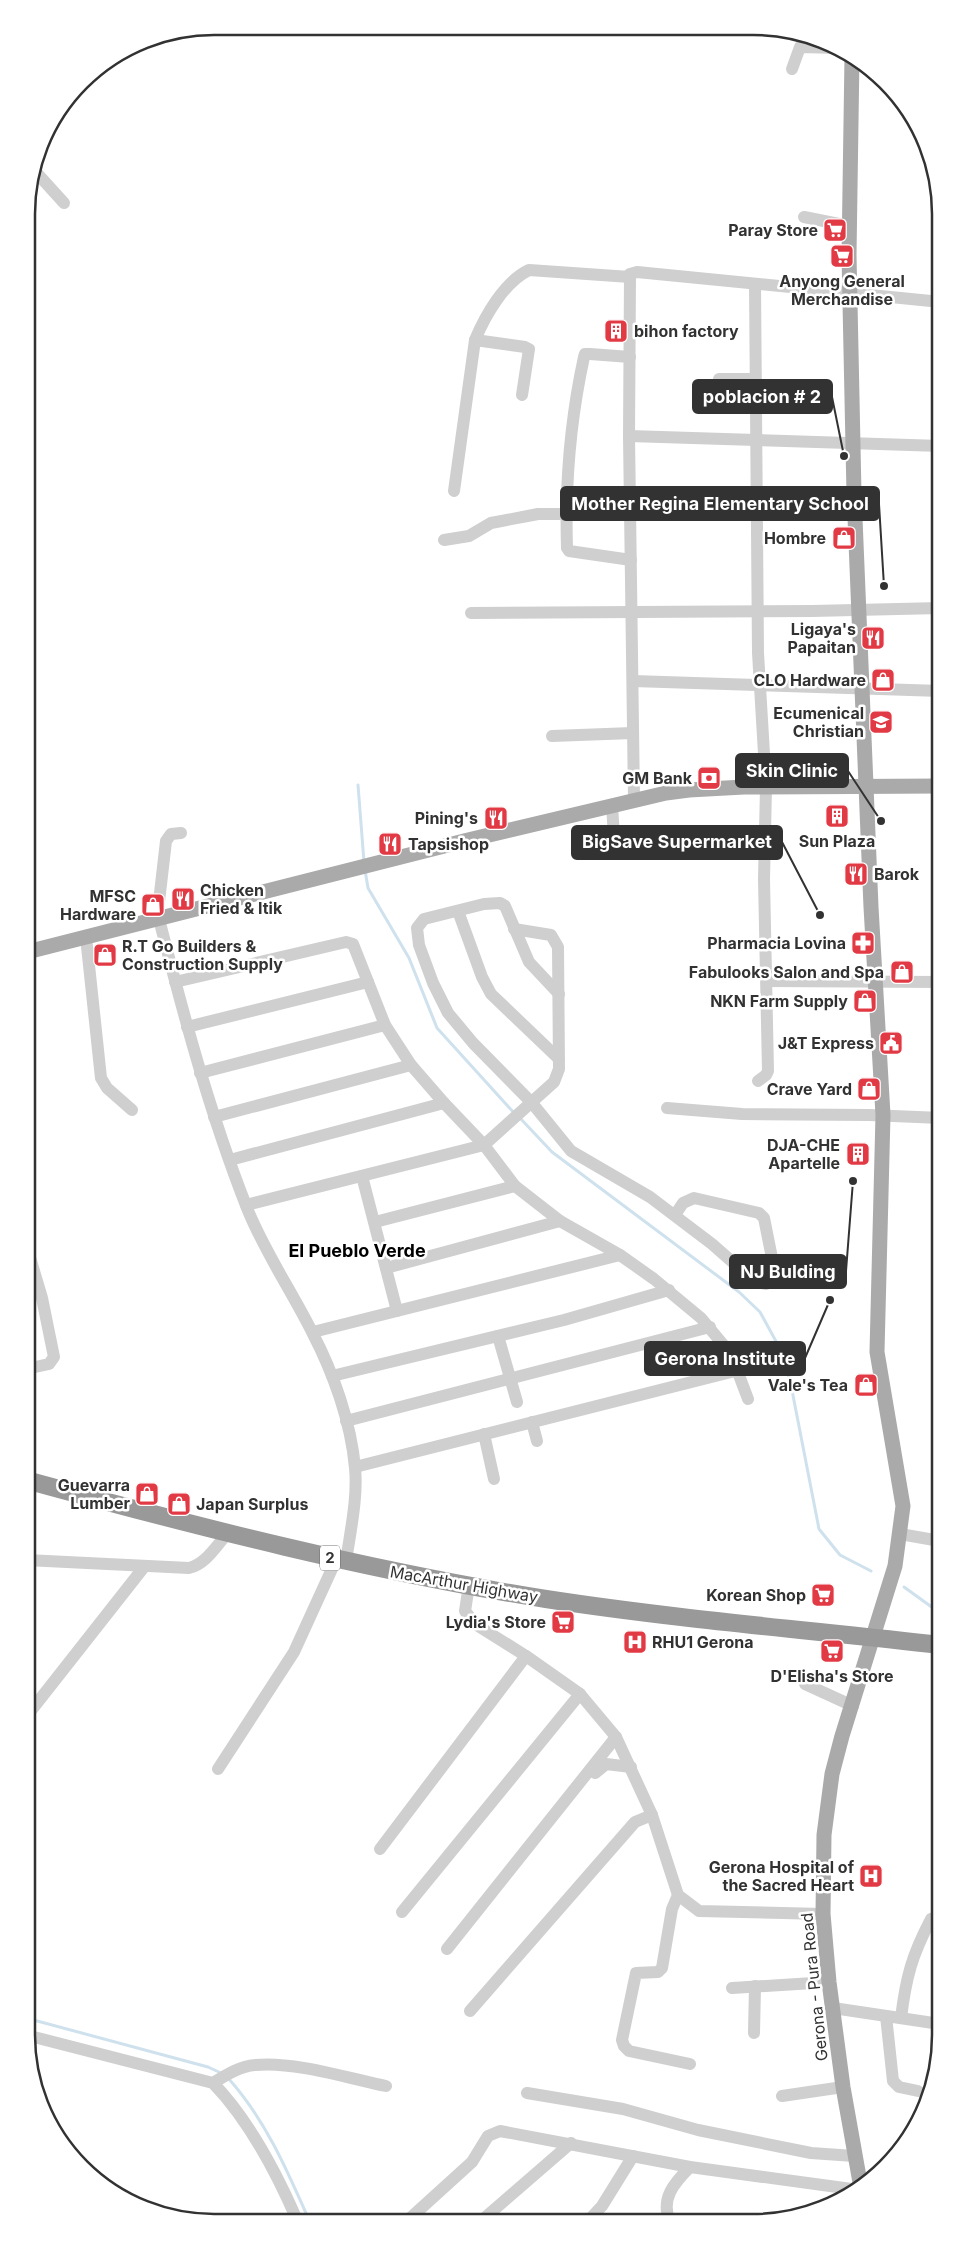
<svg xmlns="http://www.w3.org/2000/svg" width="967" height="2249" font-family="Inter,sans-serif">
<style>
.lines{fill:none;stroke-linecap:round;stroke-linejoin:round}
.stream{stroke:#cee1ed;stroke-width:3}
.minor{stroke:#cfcfcf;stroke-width:12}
.major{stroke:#aaa;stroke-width:15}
.highway{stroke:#999;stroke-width:18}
.labels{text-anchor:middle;stroke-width:5;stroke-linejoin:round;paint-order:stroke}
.shield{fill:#fff;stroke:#707070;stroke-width:1}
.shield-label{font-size:15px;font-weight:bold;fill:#323232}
.poi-label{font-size:16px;font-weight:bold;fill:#323232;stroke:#fff;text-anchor:end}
.street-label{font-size:16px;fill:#323232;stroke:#fff}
.neighbourhood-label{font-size:18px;font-weight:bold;fill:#000;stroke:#fff}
.rim{fill:none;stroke:#323232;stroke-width:2.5}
.leader{fill:none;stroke:#323232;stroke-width:2}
.callout-dot{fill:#323232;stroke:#fff;stroke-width:2}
.callout{fill:#323232;stroke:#323232;stroke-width:2}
.callout-label{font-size:18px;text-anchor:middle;font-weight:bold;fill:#fff}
</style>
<rect width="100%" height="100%" fill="#fff"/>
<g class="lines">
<g class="stream">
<polyline points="358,785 364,862"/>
<polyline points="365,870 368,888 409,958 437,1028 515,1114"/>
<polyline points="520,1118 552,1152 739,1292 760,1312 778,1345 790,1380 819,1529 840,1555 871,1571"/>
<polyline points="904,1587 940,1613"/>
<polyline points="26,2018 208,2067 221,2073"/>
<path d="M228 2078C265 2119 287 2170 309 2220"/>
</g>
<g class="minor">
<polyline points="792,69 800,47 839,48"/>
<polyline points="35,171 64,203"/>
<polyline points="804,217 849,226"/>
<polyline points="755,284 758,653 766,787 764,879 768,1071 766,1075 758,1081"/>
<polyline points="475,340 525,347 529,349 522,395"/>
<path d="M630 357 590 354H585L584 357C570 421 565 483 567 548L569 551 631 560"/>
<polyline points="719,379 755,379"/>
<polyline points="629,436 941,446"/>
<path d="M454 491 475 340C485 316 504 282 529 270L630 277"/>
<polyline points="444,540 469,536 491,523 538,514 566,514"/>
<polyline points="471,613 812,611 941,608"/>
<polyline points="633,681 941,691"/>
<polyline points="552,736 633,733"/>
<polyline points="634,800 629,436 630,274 637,272 941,302"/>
<polyline points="612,805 615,853"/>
<polyline points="458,911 482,977 491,994 559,1059"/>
<polyline points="157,919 166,841 171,834 181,833"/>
<path d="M159 919C184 1017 210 1114 247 1208 264 1251 291 1290 312 1332 333 1372 351 1422 355 1468 358 1498 350 1532 346 1562"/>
<polyline points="86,937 101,1078 107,1088 132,1110"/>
<polyline points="767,981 941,982"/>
<polyline points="175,982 346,942 353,944 385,1025 411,1065 444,1103 484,1145 515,1186 560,1221 620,1255 654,1279 701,1318 731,1354 748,1399"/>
<polyline points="559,994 529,962 505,906 500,903 484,904 424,919 417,928 419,945 433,983 448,1013 473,1043 532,1103 571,1151 650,1197 712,1244 754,1281 766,1284 772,1280 774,1268 764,1218 759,1213 694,1198 683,1203 675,1215"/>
<polyline points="187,1027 368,982"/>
<polyline points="200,1073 385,1025"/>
<polyline points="667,1108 742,1114 869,1115 941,1118"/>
<polyline points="214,1117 411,1065"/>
<polyline points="230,1160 444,1103"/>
<polyline points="362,1176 397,1311"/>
<polyline points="246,1205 484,1145 554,1082 559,1069 558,947 551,935 514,929"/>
<polyline points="375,1222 515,1186"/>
<polyline points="386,1268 560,1221"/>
<polyline points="313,1332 620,1255"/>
<polyline points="498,1336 517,1402"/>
<polyline points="26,1369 49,1364 54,1357 42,1298 26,1244"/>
<polyline points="332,1376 564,1320 669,1290"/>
<polyline points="346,1421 710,1327"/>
<polyline points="532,1422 537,1441"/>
<polyline points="484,1434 494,1479"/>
<polyline points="355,1467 739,1370"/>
<polyline points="900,1534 940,1541"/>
<path d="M26 1560 189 1568C206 1564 216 1546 227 1534"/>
<polyline points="469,1585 465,1611 475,1624 526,1656 580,1694 616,1737 652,1815 678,1895 699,1911 823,1914"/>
<polyline points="805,1684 853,1706"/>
<polyline points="26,1717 144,1567"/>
<polyline points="218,1769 294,1652 336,1560"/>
<polyline points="595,1773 606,1764 631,1767"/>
<polyline points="380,1849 526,1656"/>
<polyline points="678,1895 672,1909 662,1968 658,1972 636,1973 622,2040 624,2046 629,2051 690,2064"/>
<polyline points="402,1912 580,1694"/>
<polyline points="447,1949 616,1737"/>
<polyline points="732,1988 829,1982"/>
<polyline points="833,2008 940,2024"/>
<polyline points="470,2011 635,1822 652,1815"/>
<polyline points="886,2016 893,2081 899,2087 918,2091"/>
<path d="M901 2018C906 1977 912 1955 931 1919L940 1916"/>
<polyline points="754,2033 755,1986"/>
<path d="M26 2035 213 2083C248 2119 277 2174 297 2220"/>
<path d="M213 2083C226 2075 240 2066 255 2065 293 2061 348 2078 386 2086"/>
<polyline points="527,2093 623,2109 698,2130 811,2153 854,2156"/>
<polyline points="782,2096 843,2087"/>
<polyline points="407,2221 472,2162 488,2136 500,2131 690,2167 859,2190"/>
<polyline points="481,2221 571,2143"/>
<polyline points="587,2222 602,2206 633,2156"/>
<path d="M670 2222C660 2199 674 2183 690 2167"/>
</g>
<g class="major">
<polyline points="852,56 849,255 854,494 871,907 883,1115 877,1352 903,1506 895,1566 842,1736 832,1774 824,1835 823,1914 829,1982 843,2087 861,2188"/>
<polyline points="27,952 464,841 666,793 689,790 744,787 941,786"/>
</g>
<path class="highway" d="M26 1480C198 1527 370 1571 546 1599 676 1619 809 1630 940 1645"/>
</g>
<defs>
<g id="supermarket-square" transform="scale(1.25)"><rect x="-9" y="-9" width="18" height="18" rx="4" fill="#e23a45" stroke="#fff"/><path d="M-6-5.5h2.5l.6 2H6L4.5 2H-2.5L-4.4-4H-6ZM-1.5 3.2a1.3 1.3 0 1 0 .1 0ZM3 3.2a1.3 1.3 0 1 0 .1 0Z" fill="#fff"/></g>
<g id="building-square" transform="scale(1.25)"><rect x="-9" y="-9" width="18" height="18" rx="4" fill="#e23a45" stroke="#fff"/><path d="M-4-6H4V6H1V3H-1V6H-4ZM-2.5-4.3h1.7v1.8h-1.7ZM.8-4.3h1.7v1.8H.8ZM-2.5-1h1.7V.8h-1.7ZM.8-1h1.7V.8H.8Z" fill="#fff"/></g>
<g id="shop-square" transform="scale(1.25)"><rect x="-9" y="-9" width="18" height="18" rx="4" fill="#e23a45" stroke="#fff"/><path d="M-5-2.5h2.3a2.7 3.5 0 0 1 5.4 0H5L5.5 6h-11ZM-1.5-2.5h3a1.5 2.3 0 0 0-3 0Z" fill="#fff"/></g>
<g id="restaurant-square" transform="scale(1.25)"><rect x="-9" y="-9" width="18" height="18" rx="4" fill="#e23a45" stroke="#fff"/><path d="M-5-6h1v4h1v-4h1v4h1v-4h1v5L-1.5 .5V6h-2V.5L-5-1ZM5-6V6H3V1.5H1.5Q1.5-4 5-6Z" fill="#fff"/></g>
<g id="school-square" transform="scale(1.25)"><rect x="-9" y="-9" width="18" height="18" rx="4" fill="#e23a45" stroke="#fff"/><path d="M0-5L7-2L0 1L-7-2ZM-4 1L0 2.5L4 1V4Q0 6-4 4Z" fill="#fff"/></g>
<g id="bank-square" transform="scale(1.25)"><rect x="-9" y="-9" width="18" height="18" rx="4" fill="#e23a45" stroke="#fff"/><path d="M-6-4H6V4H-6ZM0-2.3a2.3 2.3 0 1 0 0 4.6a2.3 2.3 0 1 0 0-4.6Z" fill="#fff"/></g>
<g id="pharmacy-square" transform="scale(1.25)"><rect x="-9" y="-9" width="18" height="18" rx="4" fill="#e23a45" stroke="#fff"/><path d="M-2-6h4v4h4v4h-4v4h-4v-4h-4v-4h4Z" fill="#fff"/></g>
<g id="civic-square" transform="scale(1.25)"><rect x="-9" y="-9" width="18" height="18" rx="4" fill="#e23a45" stroke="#fff"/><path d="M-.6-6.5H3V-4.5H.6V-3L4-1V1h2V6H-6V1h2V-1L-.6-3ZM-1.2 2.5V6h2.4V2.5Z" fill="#fff"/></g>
<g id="hospital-square" transform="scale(1.25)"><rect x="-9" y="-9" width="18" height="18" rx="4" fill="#e23a45" stroke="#fff"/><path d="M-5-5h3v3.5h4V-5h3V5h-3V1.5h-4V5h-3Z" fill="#fff"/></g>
</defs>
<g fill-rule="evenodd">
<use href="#supermarket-square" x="835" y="230"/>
<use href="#supermarket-square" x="842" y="256"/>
<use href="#building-square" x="616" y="331"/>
<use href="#shop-square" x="844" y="538"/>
<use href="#restaurant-square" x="873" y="638"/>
<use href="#shop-square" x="883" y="680"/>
<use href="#school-square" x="881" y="722"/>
<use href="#bank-square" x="709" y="778"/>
<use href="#building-square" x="837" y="816"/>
<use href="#restaurant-square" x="496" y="818"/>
<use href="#restaurant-square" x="390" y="844"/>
<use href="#restaurant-square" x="856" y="874"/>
<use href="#restaurant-square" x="183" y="899"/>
<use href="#shop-square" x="153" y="905"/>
<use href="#pharmacy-square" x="863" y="943"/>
<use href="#shop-square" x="105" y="955"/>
<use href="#shop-square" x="902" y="972"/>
<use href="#shop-square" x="865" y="1001"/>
<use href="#civic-square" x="891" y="1043"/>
<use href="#shop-square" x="869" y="1089"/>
<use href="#building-square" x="858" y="1154"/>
<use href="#shop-square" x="866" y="1385"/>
<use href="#shop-square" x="147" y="1494"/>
<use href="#shop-square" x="179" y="1504"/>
<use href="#supermarket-square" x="823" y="1595"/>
<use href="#supermarket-square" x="563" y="1622"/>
<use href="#hospital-square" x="635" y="1642"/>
<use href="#supermarket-square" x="832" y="1651"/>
<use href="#hospital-square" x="871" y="1876"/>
</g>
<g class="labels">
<rect class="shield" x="320" y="1545.5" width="20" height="25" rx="4"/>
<g class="shield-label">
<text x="330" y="1563">2</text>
</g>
<g class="poi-label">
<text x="818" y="236">Paray Store</text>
<text x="842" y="287" text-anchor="middle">Anyong General<tspan x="842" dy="18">Merchandise</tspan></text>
<text x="634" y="337" text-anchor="start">bihon factory</text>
<text x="826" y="544">Hombre</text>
<text x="856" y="635">Ligaya's<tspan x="856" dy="18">Papaitan</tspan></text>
<text x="866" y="686">CLO Hardware</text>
<text x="864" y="719">Ecumenical<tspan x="864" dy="18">Christian</tspan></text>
<text x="692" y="784">GM Bank</text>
<text x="478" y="824">Pining's</text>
<text x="837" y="847" text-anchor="middle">Sun Plaza</text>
<text x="408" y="850" text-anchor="start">Tapsishop</text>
<text x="874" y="880" text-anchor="start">Barok</text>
<text x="200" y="896" text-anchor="start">Chicken<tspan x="200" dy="18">Fried &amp; Itik</tspan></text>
<text x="136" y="902">MFSC<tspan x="136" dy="18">Hardware</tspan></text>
<text x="846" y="949">Pharmacia Lovina</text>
<text x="122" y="952" text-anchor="start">R.T Go Builders &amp;<tspan x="122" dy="18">Construction Supply</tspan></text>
<text x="884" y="978">Fabulooks Salon and Spa</text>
<text x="848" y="1007">NKN Farm Supply</text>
<text x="874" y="1049">J&amp;T Express</text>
<text x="852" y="1095">Crave Yard</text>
<text x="840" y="1151">DJA-CHE<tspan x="840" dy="18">Apartelle</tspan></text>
<text x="848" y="1391">Vale's Tea</text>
<text x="130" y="1491">Guevarra<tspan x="130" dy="18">Lumber</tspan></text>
<text x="196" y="1510" text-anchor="start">Japan Surplus</text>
<text x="806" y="1601">Korean Shop</text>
<text x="546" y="1628">Lydia's Store</text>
<text x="652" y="1648" text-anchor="start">RHU1 Gerona</text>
<text x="832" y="1682" text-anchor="middle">D'Elisha's Store</text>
<text x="854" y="1873">Gerona Hospital of<tspan x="854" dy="18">the Sacred Heart</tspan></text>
</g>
<g class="street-label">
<text transform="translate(464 1584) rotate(10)" y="6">MacArthur Highway</text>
<text transform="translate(814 1987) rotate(-96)" y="6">Gerona - Pura Road</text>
</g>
<g class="neighbourhood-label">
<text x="357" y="1257">El Pueblo Verde</text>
</g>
</g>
<path d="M0 0H967V2249H0ZM214 35H753A179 179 0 0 1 932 214V2035A179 179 0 0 1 753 2214H214A179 179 0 0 1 35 2035V214A179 179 0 0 1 214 35Z" fill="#fff" fill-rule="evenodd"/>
<path class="rim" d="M214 35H753A179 179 0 0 1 932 214V2035A179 179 0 0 1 753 2214H214A179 179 0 0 1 35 2035V214A179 179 0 0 1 214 35Z"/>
<path class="leader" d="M844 456L832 397M884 586L879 504M881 821L848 771M820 915L782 842M853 1181L846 1271M830 1300L805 1358"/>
<g class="callout-dot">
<circle cx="844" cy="456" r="5"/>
<circle cx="884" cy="586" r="5"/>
<circle cx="881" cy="821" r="5"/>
<circle cx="820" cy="915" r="5"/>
<circle cx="853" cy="1181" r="5"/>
<circle cx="830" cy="1300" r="5"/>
</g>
<g class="callout">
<rect x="693" y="380" width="139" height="33" rx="5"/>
<rect x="561" y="487" width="318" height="33" rx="5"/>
<rect x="736" y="754" width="112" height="33" rx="5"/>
<rect x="572" y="826" width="210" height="33" rx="5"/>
<rect x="730" y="1255" width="116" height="33" rx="5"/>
<rect x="645" y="1342" width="160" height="33" rx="5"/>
</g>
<g class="callout-label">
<text x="762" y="403">poblacion # 2</text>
<text x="720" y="510">Mother Regina Elementary School</text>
<text x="792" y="777">Skin Clinic</text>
<text x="677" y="848">BigSave Supermarket</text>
<text x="788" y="1278">NJ Bulding</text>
<text x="725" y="1365">Gerona Institute</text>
</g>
</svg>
